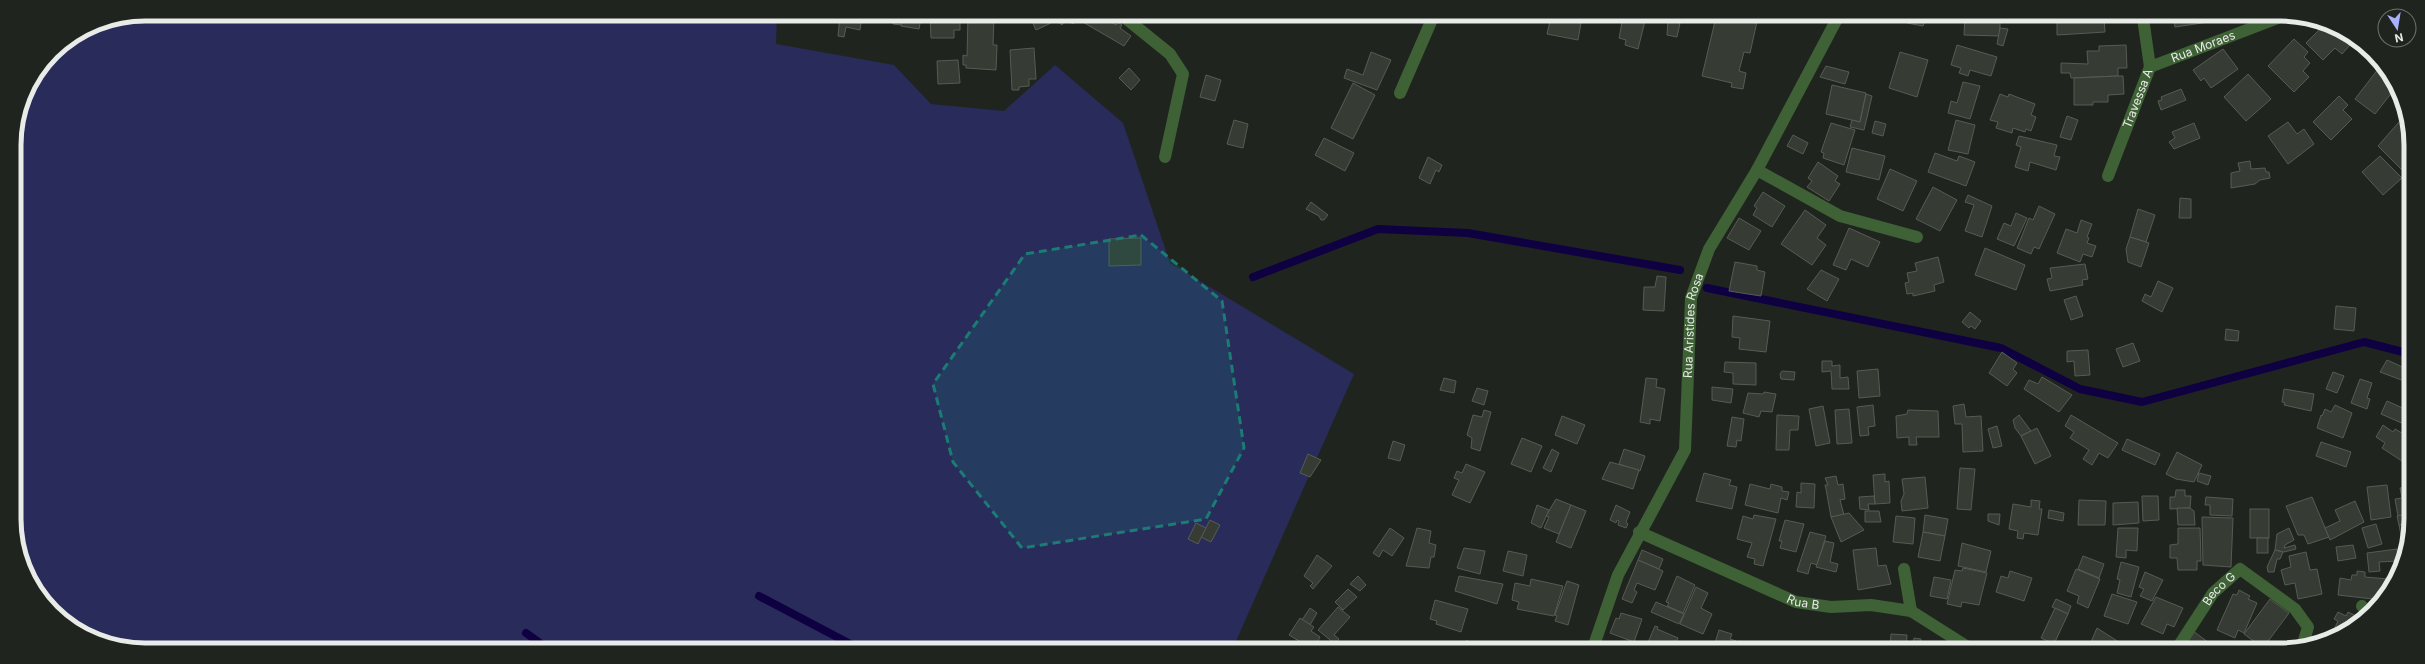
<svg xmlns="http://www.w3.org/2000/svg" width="2425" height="664" font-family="Inter,sans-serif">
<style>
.green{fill:#292b5a}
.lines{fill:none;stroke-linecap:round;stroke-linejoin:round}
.stream{stroke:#0f0042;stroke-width:8}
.building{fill:#363c34;stroke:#565c54}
.minor{stroke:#3f6136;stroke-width:12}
.marked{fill:#1a7c74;fill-opacity:0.2;stroke:#1a7c74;stroke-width:3;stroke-dasharray:8 5;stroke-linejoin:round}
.labels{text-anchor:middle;stroke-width:3;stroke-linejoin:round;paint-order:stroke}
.street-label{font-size:12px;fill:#e8ebe7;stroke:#1f251e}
.rim{fill:none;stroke:#e8ebe7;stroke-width:5}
</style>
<rect width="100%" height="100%" fill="#1f251e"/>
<polygon class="green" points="145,14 777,15 776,44 894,65 931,104 1004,111 1055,65 1123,123 1170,263 1354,374 1233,648 112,646 80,632 47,605 16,544 14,137 24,95 53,52 95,24"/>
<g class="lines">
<g class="stream">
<polyline points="1253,277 1378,229 1468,233 1680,270"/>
<polyline points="1707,288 2001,348 2080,389 2142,402 2364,342 2407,353"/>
<polyline points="759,596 856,647"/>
<polyline points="526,633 544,646"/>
</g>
</g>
<g class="building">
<polygon points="840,15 862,15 860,30 846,27 844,37 838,36"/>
<polygon points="895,16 904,16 902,25 893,24"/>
<polygon points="904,16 925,16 925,18 921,18 919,29 901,26"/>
<polygon points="930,16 954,16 954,21 960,21 960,30 954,30 954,38 931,38"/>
<polygon points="968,16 994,16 993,45 997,45 996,70 966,68 966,65 963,65 963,55 967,56"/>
<polygon points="1041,16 1047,16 1051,23 1036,30 1032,21"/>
<polygon points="1053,16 1078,16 1073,24 1066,19 1062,25 1052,17"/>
<polygon points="1084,16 1101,16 1116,25 1118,22 1122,25 1120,28 1131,36 1124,46 1081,21"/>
<polygon points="1551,17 1575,17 1574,22 1581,23 1578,40 1547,34"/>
<polygon points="1623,17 1646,17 1638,49 1625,45 1626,40 1619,38"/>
<polygon points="1716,17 1758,17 1750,53 1744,52 1739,71 1746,73 1743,89 1731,87 1732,83 1702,76"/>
<polygon points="1908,18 1926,18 1923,26 1907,23"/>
<polygon points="1965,18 2000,18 2000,36 1964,35"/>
<polygon points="2057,18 2104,18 2105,32 2057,35"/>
<polygon points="2174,18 2209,18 2209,22 2175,27"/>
<polygon points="1668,21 1680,23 1677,37 1667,35"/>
<polygon points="2324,25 2345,37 2351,44 2342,54 2335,48 2323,60 2306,43"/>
<polygon points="2000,28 2008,29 2003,46 1997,44"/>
<polygon points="2294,39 2308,52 2304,57 2310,63 2303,71 2309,77 2294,92 2268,66"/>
<polygon points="1957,45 1997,57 1991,76 1970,70 1968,76 1959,73 1961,68 1951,65"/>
<polygon points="2126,45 2127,68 2118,68 2118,76 2071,78 2070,73 2061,73 2061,63 2088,64 2087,51 2099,51 2099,46"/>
<polygon points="1034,48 1036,79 1029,79 1029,86 1019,87 1019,90 1012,90 1010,50"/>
<polygon points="2223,49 2238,69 2211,88 2204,78 2201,81 2193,70"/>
<polygon points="1371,52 1391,60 1377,90 1344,78 1347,69 1363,75"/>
<polygon points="1900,52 1928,60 1917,97 1889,88"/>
<polygon points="958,60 960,83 938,84 937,61"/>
<polygon points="1826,66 1849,72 1845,84 1820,77"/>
<polygon points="1129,68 1140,80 1131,90 1119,78"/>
<polygon points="2379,68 2389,76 2397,86 2375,114 2355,99"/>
<polygon points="2248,74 2271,99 2246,121 2224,97"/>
<polygon points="1206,75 1221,80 1215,101 1200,97"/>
<polygon points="2118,76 2123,76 2124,94 2108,95 2108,102 2093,102 2093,105 2074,105 2074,78"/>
<polygon points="1963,82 1980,86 1970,119 1948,113 1951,101 1957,103"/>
<polygon points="1353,83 1375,95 1353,139 1331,128"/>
<polygon points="1832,85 1866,93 1860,122 1826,114"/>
<polygon points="2181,89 2186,100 2161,110 2158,101 2162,100 2161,97"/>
<polygon points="1866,94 1872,96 1864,130 1850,127 1852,120 1860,122"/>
<polygon points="2000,94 2008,97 2009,94 2035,104 2031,115 2036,117 2031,131 2026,129 2025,132 2013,128 2012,133 1996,128 1998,122 1990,120"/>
<polygon points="2339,96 2348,105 2343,110 2352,119 2331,140 2313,122"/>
<polygon points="2406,114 2409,120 2408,166 2403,171 2378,146"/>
<polygon points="2067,116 2078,120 2071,140 2060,137"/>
<polygon points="1234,120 1248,124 1243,148 1227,144"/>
<polygon points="1956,120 1975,125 1968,154 1948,150"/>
<polygon points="1875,121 1886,124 1883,136 1872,133"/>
<polygon points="2288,122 2297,134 2304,129 2314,144 2288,164 2268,136"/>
<polygon points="1831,123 1855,130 1844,165 1823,158 1824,153 1821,152"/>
<polygon points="2194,123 2200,138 2174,149 2169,142 2175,138 2172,132"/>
<polygon points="1793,135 1808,143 1803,154 1787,146"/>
<polygon points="2019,136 2057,145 2054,156 2060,157 2056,170 2030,162 2028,171 2015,167 2021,147 2016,145"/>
<polygon points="1324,138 1354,153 1345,171 1315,155"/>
<polygon points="1852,148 1885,156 1879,180 1846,172"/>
<polygon points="1935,153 1957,161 1959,156 1975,162 1966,186 1928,172"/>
<polygon points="2380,156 2402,178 2383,195 2362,172"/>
<polygon points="1428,157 1442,165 1439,172 1436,170 1430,184 1419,178"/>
<polygon points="2250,161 2251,169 2265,168 2266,172 2269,172 2270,178 2260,180 2255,184 2231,188 2231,173 2240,171 2238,163"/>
<polygon points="1818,162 1838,176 1835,181 1840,184 1829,201 1807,187 1812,181 1808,178"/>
<polygon points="1890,169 1917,181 1903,211 1877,199"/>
<polygon points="1933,187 1957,200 1940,231 1916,219"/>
<polygon points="1763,192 1785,206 1772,227 1753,215 1757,208 1754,206"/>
<polygon points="1968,195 1992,206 1982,237 1965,231 1974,205 1965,202"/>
<polygon points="2180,198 2191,199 2191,218 2179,218"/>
<polygon points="1311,202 1328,215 1324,220 1321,220 1319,216 1306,209"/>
<polygon points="2039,206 2055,214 2039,249 2034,247 2031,254 2017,248 2029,218 2033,220"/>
<polygon points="2138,209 2155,215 2146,242 2130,237"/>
<polygon points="1805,210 1826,225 1817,238 1826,245 1812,265 1781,244"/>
<polygon points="2016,213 2027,218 2014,246 1997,239 2004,223 2011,226"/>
<polygon points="1739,218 1761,231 1749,250 1727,238"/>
<polygon points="2081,220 2092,224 2087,237 2089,238 2087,243 2096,246 2092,257 2083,254 2080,262 2057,253 2066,229 2077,233"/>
<polygon points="1849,228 1880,242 1868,267 1851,259 1846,270 1833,265"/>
<polygon points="2130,237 2149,243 2141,267 2128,262 2126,249"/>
<polygon points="1141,238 1141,265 1109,266 1109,239"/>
<polygon points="1985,248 2025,265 2016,290 1975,275"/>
<polygon points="1938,257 1944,282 1934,285 1935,291 1913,296 1913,293 1907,294 1905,283 1909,282 1907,273 1917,271 1915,263"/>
<polygon points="1735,262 1757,266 1757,270 1765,272 1761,296 1729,291"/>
<polygon points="2085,264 2088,279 2082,280 2083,285 2050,291 2047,279 2052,278 2050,268"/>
<polygon points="1821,270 1839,279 1827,301 1807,289"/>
<polygon points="1657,276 1666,277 1664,311 1643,310 1644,287 1655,287"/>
<polygon points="2158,281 2173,288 2162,312 2142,301 2145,294 2151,297"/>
<polygon points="2076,296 2083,316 2071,320 2064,300"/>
<polygon points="2336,306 2356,308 2354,331 2334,329"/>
<polygon points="1970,312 1981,321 1975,329 1971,326 1969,328 1962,322"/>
<polygon points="1733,316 1770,321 1766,352 1739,349 1740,338 1732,337"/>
<polygon points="2226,329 2239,331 2238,341 2225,340"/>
<polygon points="2133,343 2140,361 2123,367 2116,349"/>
<polygon points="2088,350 2090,375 2075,376 2074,361 2067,362 2067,351"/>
<polygon points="2002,352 2017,363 2013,369 2017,373 2007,386 1989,373"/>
<polygon points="2387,360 2407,369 2407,382 2380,372"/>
<polygon points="1822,361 1832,361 1832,366 1840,365 1840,378 1848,377 1849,389 1832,389 1831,371 1822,372"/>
<polygon points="1725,362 1756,363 1756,385 1733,384 1733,373 1724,372"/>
<polygon points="1878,369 1880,396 1859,398 1857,371"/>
<polygon points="1782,371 1795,372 1794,380 1781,379 1780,374"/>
<polygon points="2333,372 2344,376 2337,393 2326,389"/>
<polygon points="2042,377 2072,395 2059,412 2024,389 2029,380 2038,384"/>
<polygon points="1444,378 1456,381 1454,393 1440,390"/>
<polygon points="1646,378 1657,379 1656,387 1665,389 1660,421 1650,419 1650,424 1640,422"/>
<polygon points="2360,379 2372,383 2367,398 2370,399 2367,409 2351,403"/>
<polygon points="1712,387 1733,389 1731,403 1712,400"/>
<polygon points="1477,388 1488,391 1484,405 1472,401"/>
<polygon points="2284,389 2314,394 2311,411 2284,405 2285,403 2282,402"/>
<polygon points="1764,392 1776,394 1772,412 1761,411 1759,417 1743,413 1748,393 1763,394"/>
<polygon points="2387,401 2407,410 2404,424 2381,414"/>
<polygon points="1964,404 1966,417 1981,416 1983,451 1963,452 1962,424 1955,424 1953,406"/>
<polygon points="1873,405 1875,426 1868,427 1869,435 1860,436 1857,407"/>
<polygon points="2335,405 2352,413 2343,438 2317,428 2321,415 2322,416 2325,409 2331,412"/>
<polygon points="1823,406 1830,443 1816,446 1809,409"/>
<polygon points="1849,409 1852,443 1837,444 1835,410"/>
<polygon points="1484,410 1491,412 1480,451 1471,448 1472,438 1467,435 1473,415 1482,417"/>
<polygon points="1908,410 1938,411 1939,437 1916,437 1917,445 1909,445 1909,437 1897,438 1896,416 1907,414"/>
<polygon points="1777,415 1799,416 1798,430 1790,430 1789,450 1776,450"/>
<polygon points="2019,415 2031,431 2021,436 2015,428 2013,420"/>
<polygon points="2071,415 2118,443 2108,458 2099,453 2092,465 2083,459 2089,450 2070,438 2074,432 2065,426"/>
<polygon points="1562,416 1585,425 1577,444 1555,435"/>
<polygon points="1732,417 1744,419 1741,441 1737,440 1736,447 1727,446"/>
<polygon points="2383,425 2393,432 2395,429 2407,436 2407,462 2403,459 2402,461 2382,448 2385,443 2376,437"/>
<polygon points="1997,426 2002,446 1993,448 1988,429"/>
<polygon points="2037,428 2051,456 2035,464 2021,436"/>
<polygon points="1522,438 1542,446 1531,472 1511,464"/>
<polygon points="2127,439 2160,454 2155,465 2122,450"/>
<polygon points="1393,441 1405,445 1400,461 1388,458"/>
<polygon points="2321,442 2351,452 2346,467 2316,456"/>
<polygon points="1552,449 1559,453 1551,472 1543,468"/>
<polygon points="1624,449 1645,456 1640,471 1619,464"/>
<polygon points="2177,452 2202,465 2194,482 2176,479 2166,474"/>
<polygon points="1308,454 1321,460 1310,477 1300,473"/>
<polygon points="1610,462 1639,470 1633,489 1602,479"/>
<polygon points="1466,464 1485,472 1470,503 1452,495 1459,480 1454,478 1457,471 1462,473"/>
<polygon points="1960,468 1975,469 1971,510 1957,509"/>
<polygon points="1704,473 1731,480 1729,485 1737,487 1732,509 1696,501"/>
<polygon points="2199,473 2211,476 2208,485 2197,481"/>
<polygon points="1885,474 1885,482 1889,481 1890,503 1875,504 1873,475"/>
<polygon points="1836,476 1838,485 1843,484 1845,499 1840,500 1844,515 1831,517 1826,489 1825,485 1828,485 1825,478"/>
<polygon points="1925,477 1928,508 1902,511 1901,501 1904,494 1902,479"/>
<polygon points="1801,483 1815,484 1814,508 1796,507 1797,492 1801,493"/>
<polygon points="1750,484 1770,489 1771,484 1782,487 1782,491 1789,492 1787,500 1781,498 1778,513 1745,505"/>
<polygon points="2387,485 2391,517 2371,520 2367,487"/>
<polygon points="2407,487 2407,514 2398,516 2395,499 2402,498 2400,488"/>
<polygon points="2176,490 2185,490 2185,496 2191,496 2190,508 2170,509 2170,497 2175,497"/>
<polygon points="1874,496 1875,504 1868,504 1869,510 1860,509 1859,497"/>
<polygon points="2142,496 2158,496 2159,520 2143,521"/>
<polygon points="2206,497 2233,499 2232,516 2210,515 2210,505 2205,505"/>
<polygon points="2312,497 2329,537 2308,544 2304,535 2298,535 2286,506"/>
<polygon points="1556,499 1571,505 1559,534 1544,528 1549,517 1546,516"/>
<polygon points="2031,500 2040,501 2039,509 2042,509 2038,535 2024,533 2023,539 2017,538 2018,531 2009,529 2013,504 2031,507"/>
<polygon points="2079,500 2106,501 2105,525 2078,525"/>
<polygon points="2355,501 2364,522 2330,540 2325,528 2340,521 2335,510"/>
<polygon points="2138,502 2139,523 2113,525 2113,503"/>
<polygon points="1537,505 1549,510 1541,528 1531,523"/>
<polygon points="1571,505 1586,511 1571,548 1556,542"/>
<polygon points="1616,505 1630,512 1626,522 1628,524 1626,528 1618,525 1619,521 1617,520 1616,523 1610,520"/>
<polygon points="2177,508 2190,508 2194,511 2195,525 2178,525"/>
<rect x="2250" y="509" width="19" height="29"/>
<polygon points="2049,510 2064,513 2063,521 2048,518"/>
<polygon points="1865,511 1879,511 1881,522 1865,522"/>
<polygon points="1849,513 1864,530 1841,542 1831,517"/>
<polygon points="1988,514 2000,514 1999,525 1988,521"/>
<polygon points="2407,514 2407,523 2399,525 2397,516"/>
<polygon points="1754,515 1776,519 1763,566 1754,564 1755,559 1747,557 1752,543 1737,539 1743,516 1753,519"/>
<polygon points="1925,515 1948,519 1945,536 1923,532"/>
<polygon points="1896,516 1915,518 1913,544 1893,542"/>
<polygon points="2202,517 2233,518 2231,567 2203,565"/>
<polygon points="1210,520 1220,525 1211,542 1201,537"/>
<polygon points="1785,520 1804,524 1796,552 1780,548 1782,541 1779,541"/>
<polygon points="1196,523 1206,528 1198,544 1188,539"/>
<polygon points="2407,523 2407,550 2404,550 2399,525"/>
<polygon points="2376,524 2382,544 2368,548 2362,528"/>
<polygon points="1390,528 1404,538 1392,556 1383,550 1379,557 1373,553"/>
<polygon points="1417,528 1431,531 1429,543 1436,545 1434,557 1431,557 1429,568 1406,566"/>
<polygon points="2118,528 2138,528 2137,551 2126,550 2126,558 2116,557"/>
<polygon points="2178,528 2200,528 2201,561 2197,561 2197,570 2178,570 2177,558 2170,558 2170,545 2178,544"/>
<polygon points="2289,528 2294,540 2285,545 2284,548 2295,545 2296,549 2284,552 2275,550 2277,534"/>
<polygon points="1810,532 1826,536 1817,565 1811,563 1808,574 1797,571"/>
<polygon points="1923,532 1945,536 1940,561 1918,557"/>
<rect x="2257" y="538" width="11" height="15"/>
<polygon points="1825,541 1834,543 1830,562 1838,564 1836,572 1816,567"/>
<polygon points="1962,543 1991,551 1986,572 1958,566"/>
<polygon points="2353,545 2356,558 2338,561 2336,547"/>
<polygon points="1464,548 1485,551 1480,574 1457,568"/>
<polygon points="1876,548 1878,566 1886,565 1891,584 1858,590 1853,550"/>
<polygon points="2397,549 2398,561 2379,562 2380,571 2369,572 2367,553"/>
<polygon points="1642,550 1663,559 1659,569 1638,560"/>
<polygon points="2275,550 2283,552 2280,559 2277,559 2274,572 2268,572 2267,567"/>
<polygon points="1508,551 1527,555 1523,576 1503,571"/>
<polygon points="2306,552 2310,570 2317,569 2322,594 2298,599 2295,583 2285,585 2281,570 2291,567 2289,556"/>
<polygon points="1317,555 1332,566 1313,589 1310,586 1313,583 1304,576"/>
<polygon points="2083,556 2104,564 2099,578 2078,569"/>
<polygon points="1638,560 1663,571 1655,590 1637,583 1634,590 1637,592 1632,603 1622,599"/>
<polygon points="2121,562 2139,567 2131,597 2117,593 2120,580 2117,579"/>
<polygon points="1963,568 1987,573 1979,605 1962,602 1961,607 1947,604 1955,570 1962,571"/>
<polygon points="2076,569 2100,579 2088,608 2077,603 2079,596 2067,591"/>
<polygon points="2010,571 2032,578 2024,601 1996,592 2001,576 2008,578"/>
<polygon points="2357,571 2365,572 2365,577 2388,579 2386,595 2377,605 2372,604 2373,599 2338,595 2340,578 2351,580 2352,575 2357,575"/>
<polygon points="2145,572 2163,580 2152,601 2140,596 2144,589 2139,587"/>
<polygon points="1358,576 1366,585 1360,591 1350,584"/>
<polygon points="1459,576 1503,584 1497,604 1455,591"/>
<polygon points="1677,576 1695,585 1683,613 1667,606 1669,603 1666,602"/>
<polygon points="1934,577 1951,580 1947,599 1930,596"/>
<polygon points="1531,579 1563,586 1554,616 1517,609 1519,602 1512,600 1515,583 1530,586"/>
<polygon points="1567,581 1579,585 1568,625 1555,621 1557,616 1555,615"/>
<polygon points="1696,587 1708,593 1701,608 1712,614 1703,634 1680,624"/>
<polygon points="1348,589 1357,597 1343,610 1335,602"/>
<polygon points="2239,590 2250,596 2248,599 2257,603 2244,633 2238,630 2235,638 2217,630 2233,594 2237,595"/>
<polygon points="2112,594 2137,602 2128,624 2104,616"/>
<polygon points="2156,597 2183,608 2174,627 2167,624 2163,634 2141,624"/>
<polygon points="2056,599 2071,606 2068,614 2052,607"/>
<polygon points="2270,599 2289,613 2263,648 2244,634"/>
<polygon points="1435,600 1468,609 1461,632 1436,624 1437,621 1430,619"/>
<polygon points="1656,602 1684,614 1679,624 1651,612"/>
<polygon points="1338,607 1350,617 1334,635 1339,639 1335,644 1318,630"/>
<polygon points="1310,608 1317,613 1310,625 1302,620"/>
<polygon points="2055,608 2068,614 2054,644 2041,638"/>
<polygon points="2338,612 2346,616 2348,612 2362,619 2360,623 2329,640 2338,621 2334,619"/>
<polygon points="1621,613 1642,619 1634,642 1610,633 1616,618 1619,619"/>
<polygon points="1300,618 1314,627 1311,631 1320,637 1317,643 1314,641 1309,647 1289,635"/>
<polygon points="1655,626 1658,627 1657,629 1678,638 1673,649 1646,647"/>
<polygon points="2097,628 2122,644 2119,649 2088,649"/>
<polygon points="1719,630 1732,634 1730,639 1736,641 1735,643 1739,644 1740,641 1751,644 1749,649 1713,649"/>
<polygon points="2193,631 2216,648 2214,650 2180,650"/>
<polygon points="1891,634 1907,635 1906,649 1884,649 1890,648"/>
<polygon points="1914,638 1921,639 1920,646 1933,649 1912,649"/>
<polygon points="1467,640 1468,643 1480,644 1480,648 1466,648"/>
<polygon points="2224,641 2235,650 2217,650"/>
<polygon points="1766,642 1788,649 1764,649"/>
</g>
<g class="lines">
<g class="minor">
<polyline points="1123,16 1170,54 1183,74 1165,157"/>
<path id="s1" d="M2150 67 2278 18"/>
<polyline points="1400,93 1433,17"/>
<polyline points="1757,170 1840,216 1917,237"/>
<path id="s2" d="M2108 176 2150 67 2143 18"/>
<path id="s3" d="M1639 532 1796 602 1831 607 1871 605 1911 611 1971 649"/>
<polyline points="1904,569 1911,611"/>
<polyline points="2362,606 2368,614"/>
<path id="s4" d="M1593 648 1618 575 1685 450 1691 298 1709 249 1757 170 1838 17"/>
<path id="s5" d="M2176 650 2213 593 2240 569 2295 609 2308 627 2302 647"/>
</g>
</g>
<path class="marked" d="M1141 235 1222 301 1244 448 1206 519 1022 548 953 462 933 384 1025 254Z"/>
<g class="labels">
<g class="street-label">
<text dy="4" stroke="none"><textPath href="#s1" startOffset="57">Rua Moraes</textPath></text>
<text dy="4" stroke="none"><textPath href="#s2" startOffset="83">Travessa A</textPath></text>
<text dy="4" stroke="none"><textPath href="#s4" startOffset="344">Rua Aristides Rosa</textPath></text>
<text dy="4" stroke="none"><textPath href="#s5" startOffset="75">Beco G</textPath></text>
<text dy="4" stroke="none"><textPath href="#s3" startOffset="179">Rua B</textPath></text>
</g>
</g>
<path d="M0 0H2425V664H0ZM145 21H2280A124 124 0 0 1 2404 145V519A124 124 0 0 1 2280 643H145A124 124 0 0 1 21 519V145A124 124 0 0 1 145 21Z" fill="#1f251e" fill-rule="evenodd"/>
<path class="rim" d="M145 21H2280A124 124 0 0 1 2404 145V519A124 124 0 0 1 2280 643H145A124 124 0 0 1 21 519V145A124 124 0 0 1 145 21Z"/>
<g transform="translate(2397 28) rotate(168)"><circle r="19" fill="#1f251e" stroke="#6f746e"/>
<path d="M0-3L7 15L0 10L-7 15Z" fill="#a9b0fc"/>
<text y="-6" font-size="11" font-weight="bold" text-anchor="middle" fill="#e8ebe7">N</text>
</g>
</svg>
